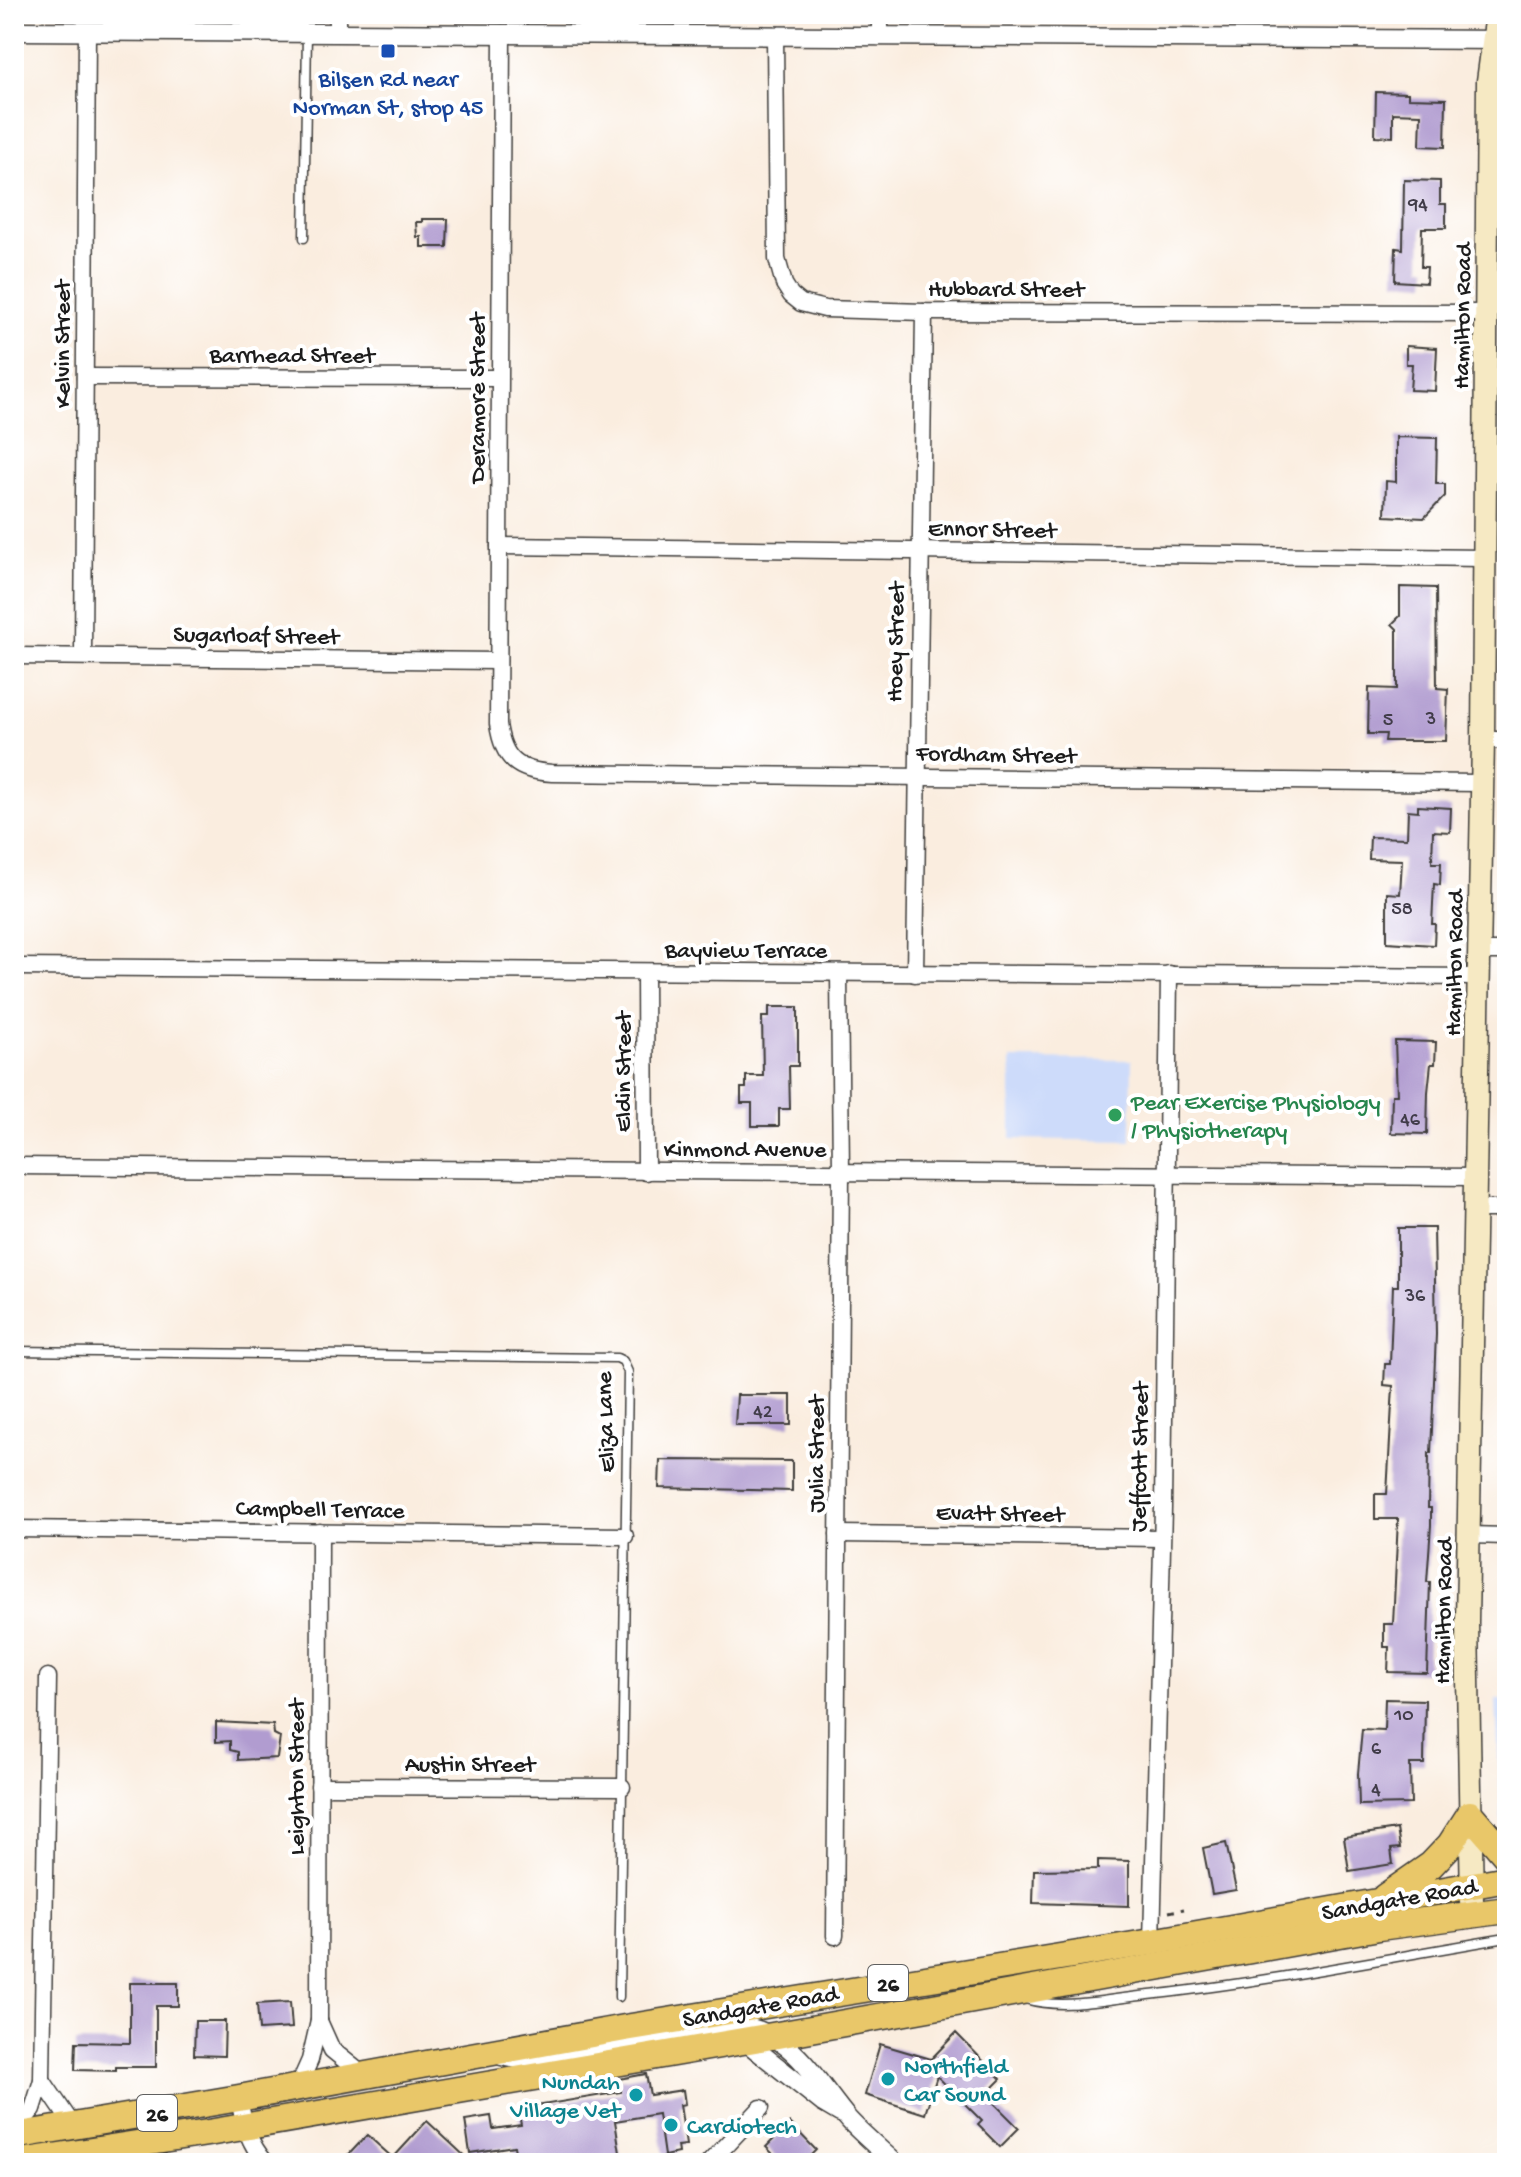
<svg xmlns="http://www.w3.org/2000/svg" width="1521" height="2177" font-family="'Gochi Hand',sans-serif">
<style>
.built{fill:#cddbfa}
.building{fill:#b19cd0}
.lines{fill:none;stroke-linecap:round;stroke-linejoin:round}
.service-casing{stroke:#3d3b39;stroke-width:11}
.minor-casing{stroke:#3d3b39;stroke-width:19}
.tertiary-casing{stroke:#3d3b39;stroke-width:21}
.secondary-casing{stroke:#3d3b39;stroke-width:25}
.trunk-casing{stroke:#3d3b39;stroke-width:29}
.path{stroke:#3d3b39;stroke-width:3;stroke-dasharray:6 6;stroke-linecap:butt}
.service{stroke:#fff;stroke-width:8}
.minor{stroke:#fff;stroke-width:16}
.tertiary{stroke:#fff;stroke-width:18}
.secondary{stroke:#f6e9c3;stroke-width:22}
.trunk{stroke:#e9c769;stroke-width:26}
.transit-dot{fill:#1a4fb4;stroke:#fff;stroke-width:3}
.leisure-dot{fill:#2e9e5b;stroke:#fff;stroke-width:3}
.culture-dot{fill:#0f9aa8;stroke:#fff;stroke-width:3}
.labels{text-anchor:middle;stroke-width:8;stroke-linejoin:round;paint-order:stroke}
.number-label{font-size:20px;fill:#413c49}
.shield{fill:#fff;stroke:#606060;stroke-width:2}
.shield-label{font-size:22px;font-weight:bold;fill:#1c1c1c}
.transit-label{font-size:24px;fill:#164399;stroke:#fff}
.street-label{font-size:24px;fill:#1c1c1c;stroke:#fff}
.leisure-label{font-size:24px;fill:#27864d;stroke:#fff;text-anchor:start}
.culture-label{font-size:24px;fill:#0d838f;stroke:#fff;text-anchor:start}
</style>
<rect width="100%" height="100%" fill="#fff"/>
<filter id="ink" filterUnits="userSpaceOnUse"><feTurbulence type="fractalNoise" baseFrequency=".0125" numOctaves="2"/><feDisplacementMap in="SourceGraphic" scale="16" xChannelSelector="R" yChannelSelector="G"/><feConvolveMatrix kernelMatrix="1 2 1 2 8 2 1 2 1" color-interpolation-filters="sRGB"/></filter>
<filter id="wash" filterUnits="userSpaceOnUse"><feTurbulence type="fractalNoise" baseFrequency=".006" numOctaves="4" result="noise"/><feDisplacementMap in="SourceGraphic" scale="32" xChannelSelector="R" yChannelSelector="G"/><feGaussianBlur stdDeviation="1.8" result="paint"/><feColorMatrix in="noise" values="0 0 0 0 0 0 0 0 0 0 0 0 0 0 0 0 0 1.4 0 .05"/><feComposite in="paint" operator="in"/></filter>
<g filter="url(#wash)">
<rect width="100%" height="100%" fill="#faeddf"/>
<g class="built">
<polygon points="1011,1059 1132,1060 1131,1141 1011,1139"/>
<polygon points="1496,1699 1507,1699 1507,1833 1501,1819"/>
</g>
<g id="blocks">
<g class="building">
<polygon points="1376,92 1408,93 1408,98 1446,99 1445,147 1420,146 1421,114 1393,113 1393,137 1375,136"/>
<polygon points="1404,180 1440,181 1440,204 1446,204 1446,228 1422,228 1421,267 1427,267 1426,283 1395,281 1396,248 1403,249"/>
<polygon points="422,219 448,219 447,247 421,247 421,237 417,237 416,222 422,222"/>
<polygon points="1406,346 1437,348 1435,391 1410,390 1412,364 1406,364"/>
<polygon points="1396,437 1437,438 1436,484 1445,484 1445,496 1424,518 1385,516 1386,481 1396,482"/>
<polygon points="1400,587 1436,588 1437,688 1448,689 1446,741 1385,741 1386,734 1368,734 1369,688 1397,689 1397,629 1392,624 1400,616"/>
<polygon points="1418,806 1451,808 1450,832 1433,831 1432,863 1441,863 1440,885 1434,884 1432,924 1435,924 1434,945 1387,942 1387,893 1400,894 1402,860 1369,859 1370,837 1407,838 1408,810 1418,811"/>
<polygon points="769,1007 798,1007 798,1066 789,1066 790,1109 779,1109 779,1126 752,1126 752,1103 741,1103 741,1088 746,1088 746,1076 763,1076 762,1017 769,1017"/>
<polygon points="1395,1041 1436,1042 1435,1064 1431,1064 1428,1092 1427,1134 1391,1133 1392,1095 1397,1095"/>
<polygon points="1398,1228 1434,1228 1436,1334 1431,1453 1429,1453 1428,1508 1431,1508 1431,1525 1427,1582 1430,1582 1427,1673 1388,1672 1389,1647 1384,1647 1384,1624 1393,1624 1398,1519 1375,1519 1375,1494 1387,1494 1393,1386 1384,1385 1385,1364 1390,1364 1393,1286 1398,1286"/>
<polygon points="737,1395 791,1395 791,1425 735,1425"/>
<polygon points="660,1460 792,1461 792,1491 659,1488"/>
<polygon points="1385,1699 1425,1700 1424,1764 1410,1764 1411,1804 1359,1805 1358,1774 1362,1729 1384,1730"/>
<polygon points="216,1722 273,1725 274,1734 280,1737 277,1758 238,1760 238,1752 230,1750 230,1741 216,1742"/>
<polygon points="1397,1829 1400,1848 1391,1849 1393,1864 1349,1871 1344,1837"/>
<polygon points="1226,1843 1236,1890 1212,1894 1203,1848"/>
<polygon points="1098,1860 1129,1861 1129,1906 1033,1903 1034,1870 1098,1869"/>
<polygon points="130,1983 178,1983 178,2006 156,2006 156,2067 116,2067 116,2071 75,2070 76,2042 130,2043"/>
<polygon points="290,2002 292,2028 259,2030 257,2004"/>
<polygon points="195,2021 225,2021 224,2056 194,2055"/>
<polygon points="956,2033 1001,2079 990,2090 993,2093 989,2098 1019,2128 1000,2147 978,2125 982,2121 937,2076 925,2114 865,2095 880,2044 931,2059"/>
<polygon points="646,2074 650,2095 683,2090 685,2104 680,2105 686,2145 677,2146 678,2153 664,2156 658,2114 615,2121 621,2159 598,2163 517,2163 514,2146 470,2153 465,2120 491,2116 493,2129 521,2125 518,2109 621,2092 619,2079"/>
<polygon points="427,2121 472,2163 341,2163 367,2135 393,2158"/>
<polygon points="790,2123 816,2150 803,2163 782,2163 766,2147"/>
</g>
</g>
</g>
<g filter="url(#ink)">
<use href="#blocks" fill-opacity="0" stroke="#3d3b39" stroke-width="2"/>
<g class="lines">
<g class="service-casing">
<g id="service">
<polyline points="304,238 307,31"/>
<polyline points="14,1351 617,1358 623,1361 628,1372 619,1997"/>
<path d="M1025 1999C1062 2010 1103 2000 1140 1996 1263 1983 1385 1958 1507 1938"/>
</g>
</g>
<g class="minor-casing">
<g id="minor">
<polyline points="163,14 163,30"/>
<polyline points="337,14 337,32"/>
<path d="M502 33 498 724C503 760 518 771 552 773L1481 783"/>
<polyline points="609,34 610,14"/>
<polyline points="775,35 777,259 784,284 791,295 801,303 825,309 924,312 1487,313"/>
<polyline points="880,35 880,14"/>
<polyline points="85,377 499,378"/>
<polyline points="499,546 1484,558"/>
<polyline points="14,656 498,661"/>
<polyline points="83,656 87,31"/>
<polyline points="1483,740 1507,740"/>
<polyline points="1479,951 1507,951"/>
<polyline points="14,967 1478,977"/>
<polyline points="645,972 646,1172"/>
<polyline points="915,974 924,312"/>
<polyline points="14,1166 1476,1177"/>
<polyline points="1476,1209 1507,1209"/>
<polyline points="14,1529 625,1536"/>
<polyline points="838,1534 1161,1538"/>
<polyline points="1469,1535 1507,1536"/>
<polyline points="319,1786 622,1787"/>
<polyline points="835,1936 841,1172 839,973"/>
<polyline points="1152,1942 1163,1508 1169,974"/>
<polyline points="319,2021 332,2050 363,2075"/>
<polyline points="42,2080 74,2127"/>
<polyline points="298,2087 310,2060 319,2021 320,1532"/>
<path d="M239 2098C243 2123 249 2144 266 2163"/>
<polyline points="14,2132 33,2109 42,2080 48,1677"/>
<polyline points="709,2163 761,2108"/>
</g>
</g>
<g class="tertiary-casing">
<g id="tertiary">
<polyline points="14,31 1507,40"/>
<polyline points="745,2041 823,2103 840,2113"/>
<path d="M501 2056 528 2061 732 2026C789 2025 817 2083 849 2120 863 2135 880 2149 895 2163"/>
</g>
</g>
<g class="secondary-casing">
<polyline id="secondary" points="1472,1901 1467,1622 1483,740 1488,81 1497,14"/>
</g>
<g class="trunk-casing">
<g id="trunk">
<polyline points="1385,1897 1431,1865 1450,1845 1470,1814 1507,1857"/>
<polyline points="14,2136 239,2098 625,2028 1152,1942 1507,1879"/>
<polyline points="14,2163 214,2132 772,2036 1379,1927 1507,1910"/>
</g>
</g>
<polyline class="path" points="1169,1912 1184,1909"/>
<use href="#service" class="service"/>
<use href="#minor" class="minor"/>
<use href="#tertiary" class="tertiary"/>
<use href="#secondary" class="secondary"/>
<use href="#trunk" class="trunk"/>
</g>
</g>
<rect class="transit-dot" x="380" y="43" width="16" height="16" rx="4"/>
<circle class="leisure-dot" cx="1115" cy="1115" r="8"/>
<g class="culture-dot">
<circle cx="888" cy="2079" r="8"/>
<circle cx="636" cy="2095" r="8"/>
<circle cx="671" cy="2125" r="8"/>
</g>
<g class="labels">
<g class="number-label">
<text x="1418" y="210">94</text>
<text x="1431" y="724">3</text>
<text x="1388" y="725">5</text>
<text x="1402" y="914">58</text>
<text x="1410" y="1125">46</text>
<text x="1415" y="1301">36</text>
<text x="763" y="1417">42</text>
<text x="1404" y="1720">10</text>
<text x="1376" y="1754">6</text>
<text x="1376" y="1795">4</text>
</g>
<g class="shield">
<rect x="868" y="1965" width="40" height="36" rx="6"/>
<rect x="137" y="2095" width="40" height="36" rx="6"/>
</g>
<g class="shield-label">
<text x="888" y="1991">26</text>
<text x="157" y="2121">26</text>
</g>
<g class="transit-label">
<text x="388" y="86">Bilsen Rd near<tspan x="388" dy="28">Norman St, stop 45</tspan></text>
</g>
<g class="street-label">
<text x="1006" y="296">Hubbard Street</text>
<text transform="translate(1461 316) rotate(-89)" y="8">Hamilton Road</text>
<text transform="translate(61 344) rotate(-90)" y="8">Kelvin Street</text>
<text x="292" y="362">Barrhead Street</text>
<text transform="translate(476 398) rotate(-90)" y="8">Deramore Street</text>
<text transform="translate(992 528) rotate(1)" y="8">Ennor Street</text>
<text transform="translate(256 634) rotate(1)" y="8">Sugarloaf Street</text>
<text transform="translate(894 642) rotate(-89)" y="8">Hoey Street</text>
<text transform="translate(996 753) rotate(1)" y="8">Fordham Street</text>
<text x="746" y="957">Bayview Terrace</text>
<text transform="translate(1453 963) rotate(-89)" y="8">Hamilton Road</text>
<text transform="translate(622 1072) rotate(-90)" y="8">Eldin Street</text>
<text x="745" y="1156">Kinmond Avenue</text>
<text transform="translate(604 1422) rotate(-92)" y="8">Eliza Lane</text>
<text transform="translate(815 1454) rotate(-90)" y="8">Julia Street</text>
<text transform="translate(1138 1457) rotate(-89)" y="8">Jeffcott Street</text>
<text transform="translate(320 1508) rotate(1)" y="8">Campbell Terrace</text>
<text transform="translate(1000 1512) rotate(1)" y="8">Evatt Street</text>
<text transform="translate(1442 1611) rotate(-89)" y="8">Hamilton Road</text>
<text x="470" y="1771">Austin Street</text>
<text transform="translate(295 1777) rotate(-90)" y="8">Leighton Street</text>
<text transform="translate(1399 1898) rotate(-10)" y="8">Sandgate Road</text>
<text transform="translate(760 2005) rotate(-10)" y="8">Sandgate Road</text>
</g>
<g class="leisure-label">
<text x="1131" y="1109">Pear Exercise Physiology<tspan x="1131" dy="28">/ Physiotherapy</tspan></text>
</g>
<g class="culture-label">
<text x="904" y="2073">Northfield<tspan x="904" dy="28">Car Sound</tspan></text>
<text x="620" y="2089" text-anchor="end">Nundah<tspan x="620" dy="28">Village Vet</tspan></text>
<text x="687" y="2133">Cardiotech</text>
</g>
</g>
<rect width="1521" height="2177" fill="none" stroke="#fff" stroke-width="48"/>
</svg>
